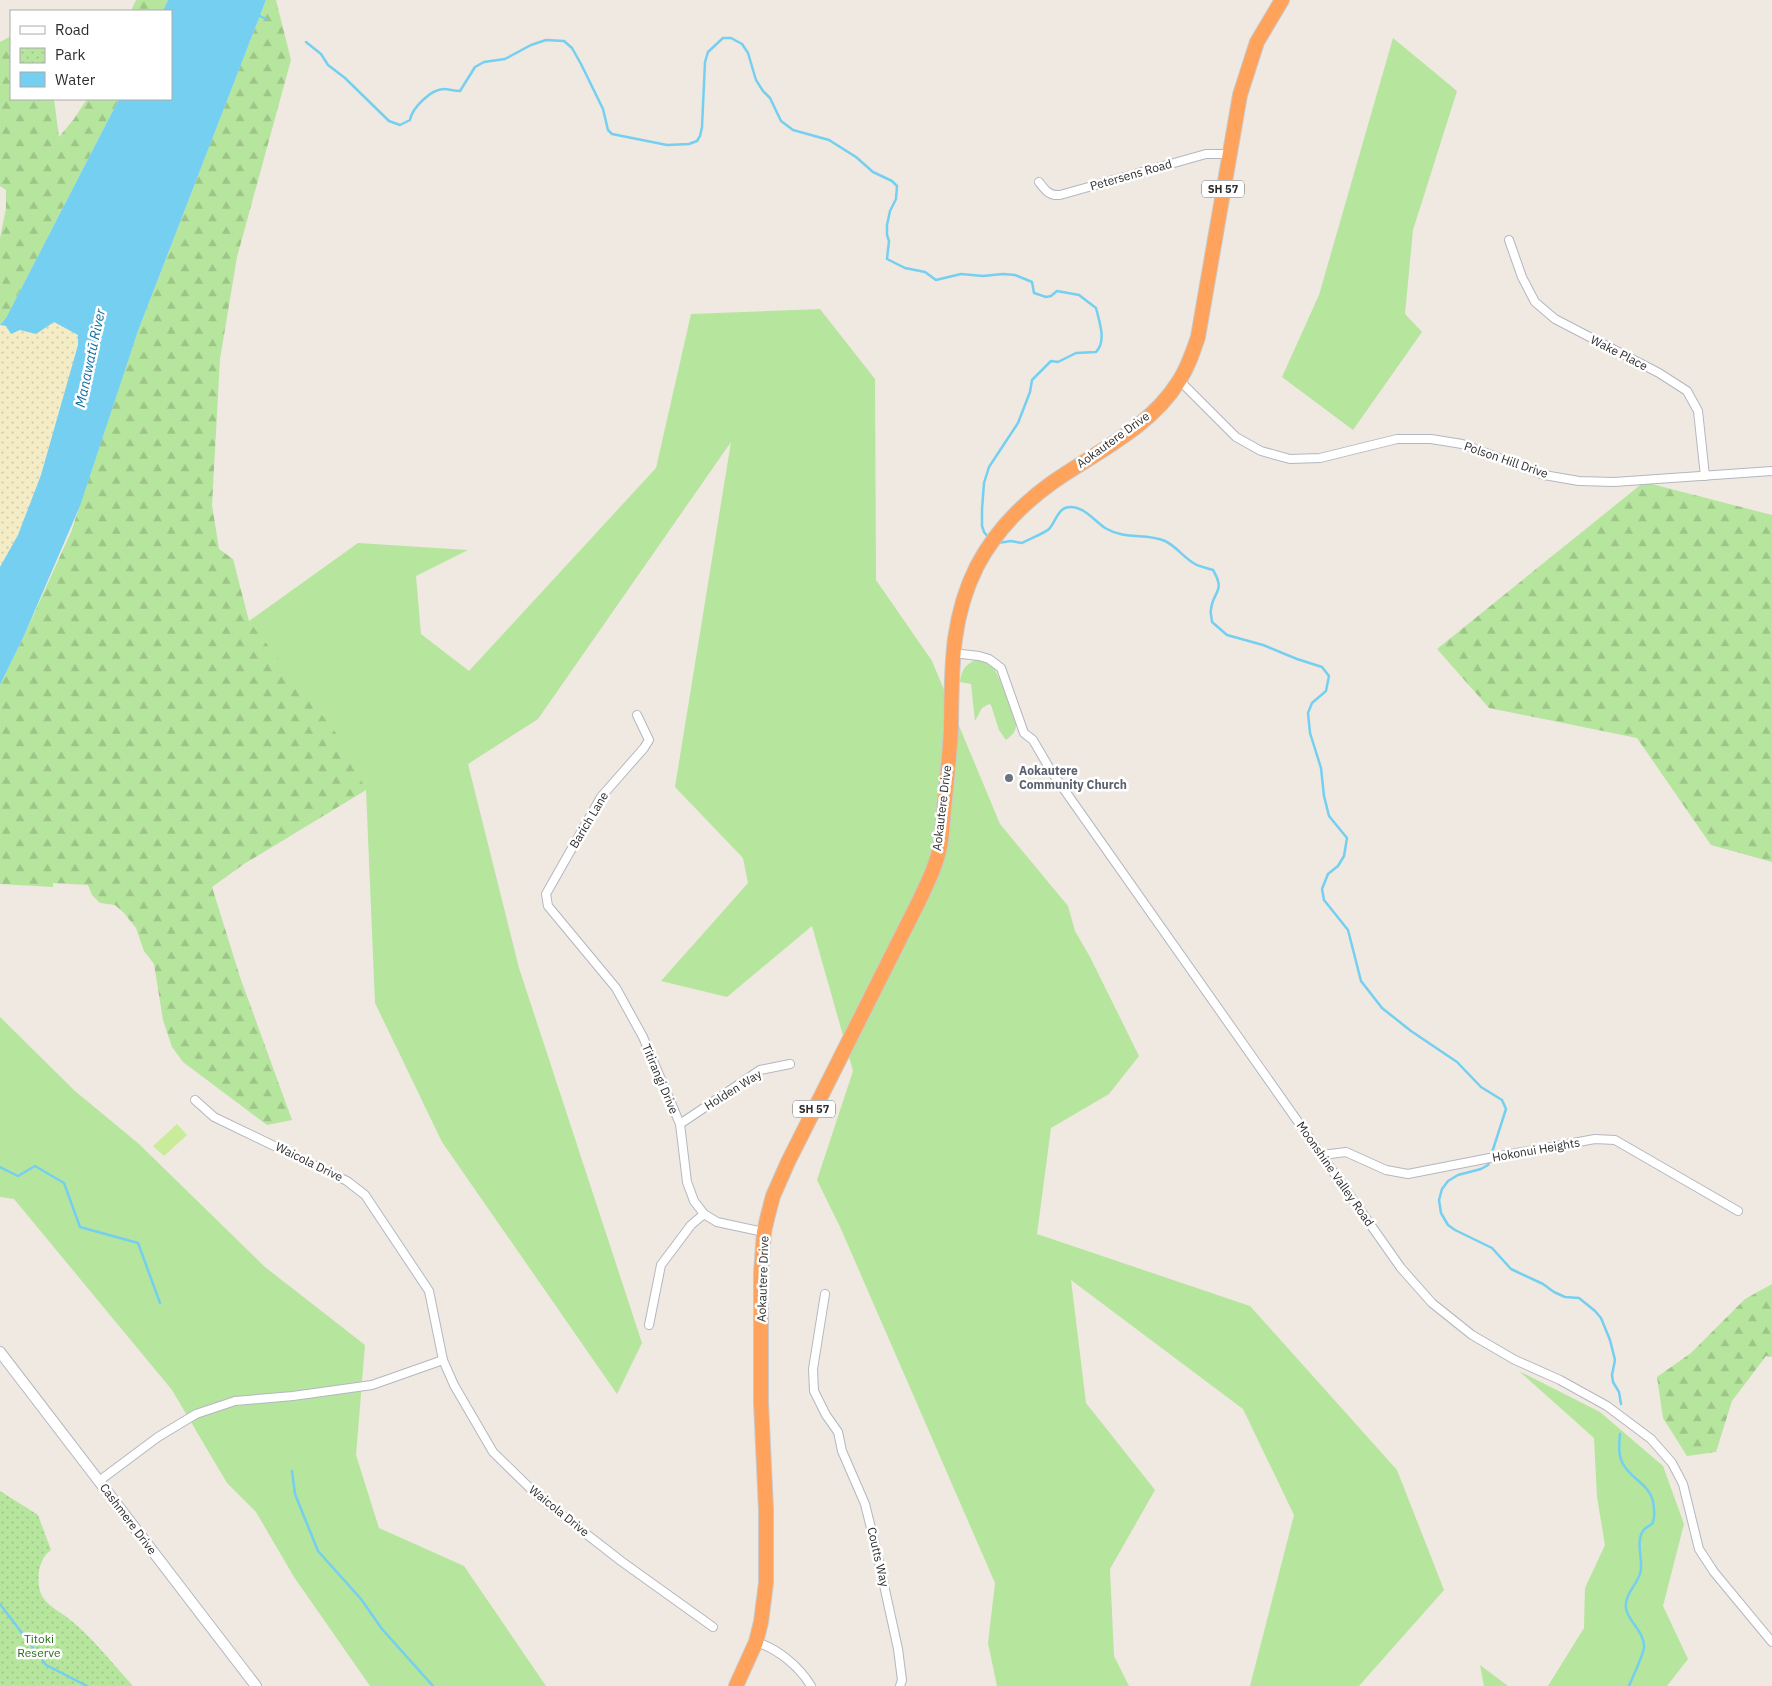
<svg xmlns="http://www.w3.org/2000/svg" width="1772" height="1686" font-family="'IBM Plex Sans',sans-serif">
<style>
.grass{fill:#b6e59e}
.forest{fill:url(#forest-firs)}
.sand{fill:url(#sand-dots)}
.park{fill:url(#park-dots)}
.pitch{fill:#c9ec9a}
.water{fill:#75cff0}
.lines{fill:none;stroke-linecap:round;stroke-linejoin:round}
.stream{stroke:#75cff0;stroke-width:2.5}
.street-casing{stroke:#b4b7c1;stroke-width:10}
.secondary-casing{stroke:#b4b7c1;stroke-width:12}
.highway-casing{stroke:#c9c9c9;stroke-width:16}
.street{stroke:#fff;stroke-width:8}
.secondary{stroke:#fff;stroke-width:10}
.highway{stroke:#ffa35c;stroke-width:14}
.worship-dot{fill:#6b7280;stroke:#fff;stroke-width:2}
.labels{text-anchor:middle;stroke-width:5;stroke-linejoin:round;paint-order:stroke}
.shield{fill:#fff;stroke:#6d6d6d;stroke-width:1}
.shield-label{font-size:11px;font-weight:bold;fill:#2e2e2e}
.street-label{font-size:12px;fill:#2e2e2e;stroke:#fff}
.worship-label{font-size:12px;font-weight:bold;fill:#5b616d;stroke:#fff;text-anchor:start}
.park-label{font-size:12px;fill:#2c6e1b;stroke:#fff}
.water-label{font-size:14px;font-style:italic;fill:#0d6fa3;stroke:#fff}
</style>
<defs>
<pattern id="forest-firs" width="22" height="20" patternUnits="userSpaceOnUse" patternTransform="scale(1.25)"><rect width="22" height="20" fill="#b6e59e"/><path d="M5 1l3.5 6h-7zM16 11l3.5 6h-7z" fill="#9dc588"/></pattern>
<pattern id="sand-dots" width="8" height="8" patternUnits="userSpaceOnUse" patternTransform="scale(1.25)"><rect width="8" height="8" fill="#f3ecc5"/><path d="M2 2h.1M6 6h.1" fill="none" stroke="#d1cbaa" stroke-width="1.8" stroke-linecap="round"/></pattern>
<pattern id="park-dots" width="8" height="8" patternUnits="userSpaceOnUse" patternTransform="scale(1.25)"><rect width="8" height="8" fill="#b6e59e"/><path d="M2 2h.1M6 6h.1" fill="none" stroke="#9dc588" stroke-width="1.8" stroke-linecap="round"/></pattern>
</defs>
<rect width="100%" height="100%" fill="#efe9e1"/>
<g class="grass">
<polygon points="1393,38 1457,91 1413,230 1405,314 1422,332 1353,430 1282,377 1319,295"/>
<polygon points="820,309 875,379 876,580 932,661 1000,824 1068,906 1075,931 1090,957 1139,1056 1109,1094 1051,1128 1037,1234 1250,1306 1397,1470 1444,1590 1359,1686 1250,1686 1294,1515 1243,1409 1071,1280 1086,1403 1155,1490 1110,1569 1114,1656 1129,1686 997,1686 988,1643 995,1583 841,1229 817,1180 853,1071 812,926 727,997 661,981 748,883 743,858 675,787 731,442 538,719 468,764 519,968 642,1343 617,1394 442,1142 375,1003 366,790 249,621 358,543 468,550 416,576 421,634 469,671 656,468 691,314"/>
<path d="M975 660C982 661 988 662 993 667 998 673 1016 717 1016 725 1016 732 1011 736 1006 740L999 730 991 705 989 704 982 708 975 721 971 684 960 682C961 671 965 665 975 660Z"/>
<polygon points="0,1017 75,1091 139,1144 265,1267 365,1345 356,1455 379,1528 464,1566 546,1686 370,1686 294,1577 256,1512 227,1483 172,1390 14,1199 0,1197"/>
<polygon points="1519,1371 1600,1412 1663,1466 1684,1524 1663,1606 1688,1659 1667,1686 1548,1686 1584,1628 1585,1588 1605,1545 1597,1497 1594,1438"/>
<polygon points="1480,1665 1508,1686 1484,1686"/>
</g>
<g class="forest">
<polygon points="136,0 168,0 163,11 131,11"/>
<polygon points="266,0 276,0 291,60 237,257 220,359 212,505 219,549 233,559 249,621 339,737 366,790 244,864 212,887 240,977 292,1120 267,1125 183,1062 172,1047 163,1020 154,964 144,951 136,928 124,913 115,905 100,903 92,895 88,885 53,883 53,887 0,884 0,685 23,638 71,532 138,331"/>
<polygon points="11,36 11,99 54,99 59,137 74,119 87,99 119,99 6,318 0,325 0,238 6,208 6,190 0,186 0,42"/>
<polygon points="1644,482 1772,515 1772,862 1711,845 1637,738 1489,708 1437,649"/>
<polygon points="1772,1284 1772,1357 1766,1356 1732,1401 1716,1452 1687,1456 1663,1418 1657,1377 1691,1353 1745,1299"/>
</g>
<polygon class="sand" points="54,322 78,335 78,345 41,475 18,535 0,567 0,325 36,334"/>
<path class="park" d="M0 1491 38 1515 51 1550C38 1559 36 1580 41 1594 45 1603 56 1610 64 1615 90 1634 111 1662 133 1686H0Z"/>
<polygon class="pitch" points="177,1124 187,1135 164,1156 153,1146"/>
<polygon class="water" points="168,0 266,0 138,331 80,506 23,638 0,685 0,567 18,535 41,475 78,345 78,335 54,322 36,334 20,330 11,334 6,326 0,325 6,318 119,99 171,99 171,11 163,11"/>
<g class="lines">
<g class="stream">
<polyline points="258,15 266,19"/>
<path d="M306 42 321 54 328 65 345 78 389 121 400 125 410 120C412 108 431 89 444 89 449 89 454 91 460 91L475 67 484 62 505 59 531 45 546 40 564 41 572 48 581 64 603 109 608 130 612 134 667 145 689 144 697 141 700 136 702 127 705 62 708 52 723 38H731L742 44 748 53 756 80 763 91 770 98 781 121 793 130 829 140 856 157 873 172 892 181 897 186 896 199 890 211 887 225V235L889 241 887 259 905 268 925 272 936 280 961 274 983 276 1003 274 1015 275 1032 282 1034 293 1046 297 1051 296 1057 291 1079 295 1096 308C1099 321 1107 341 1096 352L1076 353 1058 362 1051 361 1032 380 1030 392 1018 423 989 467 984 483 982 509V526L984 532 989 538"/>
<path d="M998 543 1011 541 1022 543C1029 539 1045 533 1049 529 1055 523 1057 511 1065 508 1082 503 1093 520 1105 528 1127 541 1145 532 1165 541 1176 546 1184 558 1195 564 1200 567 1208 568 1213 570 1226 592 1213 591 1211 609 1210 613 1212 618 1212 622L1227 635 1263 645 1297 659 1322 667 1329 676 1326 691 1312 703 1308 713 1310 733 1321 768 1324 796 1329 816 1347 838 1344 856 1338 866 1328 874 1322 889 1324 900 1348 930 1361 981 1382 1008 1411 1031 1457 1062 1481 1087 1502 1100 1506 1109 1488 1165 1481 1169 1458 1175 1448 1181 1442 1189 1439 1200 1441 1213 1448 1225 1455 1230 1492 1248 1511 1269 1543 1284 1554 1292 1565 1297 1579 1298 1595 1311 1601 1318 1610 1340 1615 1360 1612 1375 1613 1382 1619 1392 1621 1404"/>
<polyline points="0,1167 18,1176 35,1166 64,1183 80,1227 138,1243 160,1303"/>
<path d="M1620 1434C1619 1444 1618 1455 1623 1464 1631 1479 1649 1484 1653 1501 1654 1508 1656 1518 1652 1524 1649 1526 1644 1528 1643 1531 1636 1541 1642 1557 1641 1568 1641 1580 1630 1588 1627 1599 1620 1617 1645 1629 1644 1647 1644 1654 1632 1678 1629 1686"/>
<polyline points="292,1471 295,1494 318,1551 361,1599 382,1629 433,1686"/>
<polyline points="0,1604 46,1665 87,1686"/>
</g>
<g class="street-casing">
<g id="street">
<path d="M1039 182C1045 190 1049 196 1060 195L1206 154H1229"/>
<polyline points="1509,240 1522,277 1535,302 1555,319 1659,373 1687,391 1698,411 1705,476"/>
<polyline points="1179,382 1184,385 1236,437 1261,451 1290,459 1320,458 1397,439 1431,439 1462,444 1544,475 1579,481 1614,482 1772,471"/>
<polyline points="953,653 979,656 989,659 1001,668 1024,733 1033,740 1051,771 1401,1268 1432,1303 1472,1335 1515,1360 1560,1380 1607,1406 1651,1439 1672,1463 1683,1484 1699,1549 1714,1572 1772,1642"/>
<polyline points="637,715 649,740 644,748 601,797 546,894 548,906 616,988 643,1037 680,1124 687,1182 694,1201 704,1214 717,1222 764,1232"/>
<polyline points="195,1100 214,1117 347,1181 365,1195 429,1291 443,1360 454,1385 493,1452 539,1497 621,1561 713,1627"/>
<polyline points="680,1124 760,1070 790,1064"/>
<polyline points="1322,1155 1346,1152 1386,1170 1408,1174 1500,1156 1595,1139 1615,1140 1738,1211"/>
<polyline points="825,1294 813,1369 814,1391 826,1415 838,1432 842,1451 865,1504 875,1544 898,1649 902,1680 900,1686"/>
<polyline points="649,1325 661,1265 691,1225 704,1214"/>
<polyline points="99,1481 158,1437 196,1414 235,1401 293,1396 372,1385 443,1360"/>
<path d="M756 1642C778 1649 799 1666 811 1686"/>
</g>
</g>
<g class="secondary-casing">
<polyline id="secondary" points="0,1352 256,1686"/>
</g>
<g class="highway-casing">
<path id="highway" d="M736 1686 756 1642 761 1622 766 1583V1510L761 1402V1273L764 1232 768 1215 773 1196 788 1162 919 901C928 882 938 862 941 841 943 827 943 813 945 799 947 776 950 752 951 728 952 669 950 620 977 566 995 532 1022 504 1053 482 1096 452 1150 428 1179 381 1188 367 1193 352 1198 337L1240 95 1257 42 1282 0"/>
</g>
<use href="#street" class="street"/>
<use href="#secondary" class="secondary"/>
<use href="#highway" class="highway"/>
</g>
<circle class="worship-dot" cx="1009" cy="778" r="5"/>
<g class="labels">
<g class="shield">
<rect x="1202" y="180.5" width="42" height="17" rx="4"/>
<rect x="793" y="1100.5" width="42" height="17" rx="4"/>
</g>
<g class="shield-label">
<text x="1223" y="193">SH 57</text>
<text x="814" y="1113">SH 57</text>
</g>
<g class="street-label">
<text transform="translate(1131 175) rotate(-16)" y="4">Petersens Road</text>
<text transform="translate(1619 353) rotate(27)" y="4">Wake Place</text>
<text transform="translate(1113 440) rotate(-36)" y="4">Aokautere Drive</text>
<text transform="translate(1506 460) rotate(19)" y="4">Polson Hill Drive</text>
<text transform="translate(942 808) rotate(-83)" y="4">Aokautere Drive</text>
<text transform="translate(589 820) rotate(-59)" y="4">Barich Lane</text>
<text transform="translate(660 1079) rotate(67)" y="4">Titirangi Drive</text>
<text transform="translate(733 1090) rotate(-32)" y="4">Holden Way</text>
<text transform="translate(1536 1150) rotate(-10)" y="4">Hokonui Heights</text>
<text transform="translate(309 1162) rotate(26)" y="4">Waicola Drive</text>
<text transform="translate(1335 1174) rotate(55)" y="4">Moonshine Valley Road</text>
<text transform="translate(763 1279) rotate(-88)" y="4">Aokautere Drive</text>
<text transform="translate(559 1511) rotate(39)" y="4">Waicola Drive</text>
<text transform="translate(128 1519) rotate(53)" y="4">Cashmere Drive</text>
<text transform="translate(878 1557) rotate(77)" y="4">Coutts Way</text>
</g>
<g class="worship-label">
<text x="1019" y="775">Aokautere<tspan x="1019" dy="14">Community Church</tspan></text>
</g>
<g class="park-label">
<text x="39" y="1643">Titoki<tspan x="39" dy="14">Reserve</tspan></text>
</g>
<g class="water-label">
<text transform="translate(90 358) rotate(-78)" y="5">Manawatū River</text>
</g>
</g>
<rect x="10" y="10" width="162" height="90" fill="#ffffff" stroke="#ababab"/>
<rect x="20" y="26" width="25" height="8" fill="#ffffff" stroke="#ababab"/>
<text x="55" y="35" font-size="15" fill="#2e2e2e">Road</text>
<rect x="20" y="48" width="25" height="15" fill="url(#park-dots)" stroke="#ababab"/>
<text x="55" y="60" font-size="15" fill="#2e2e2e">Park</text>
<rect x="20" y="72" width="25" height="15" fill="#75cff0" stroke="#ababab"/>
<text x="55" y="85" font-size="15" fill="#2e2e2e">Water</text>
</svg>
